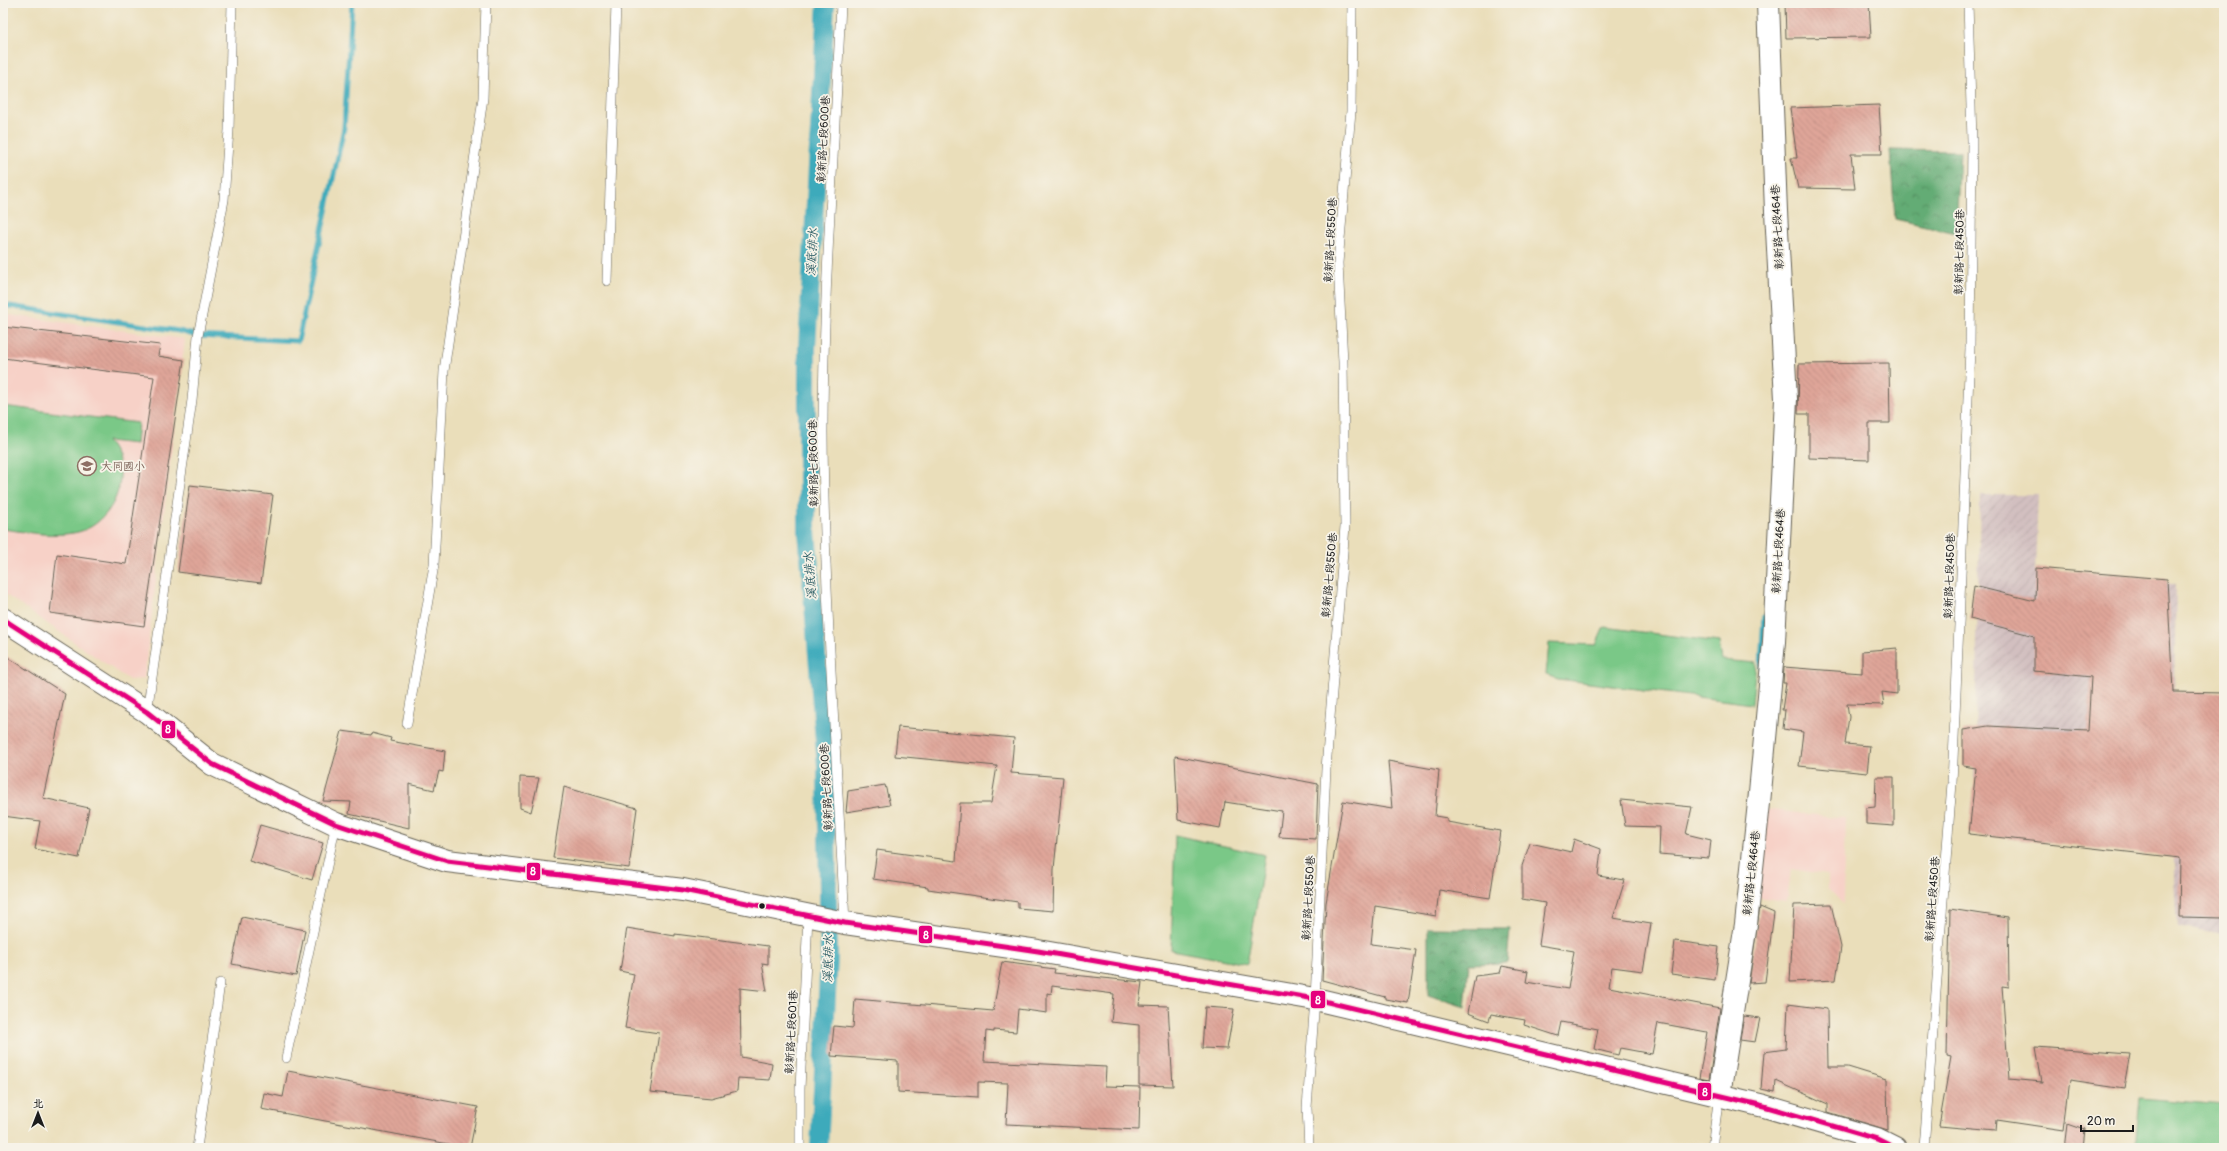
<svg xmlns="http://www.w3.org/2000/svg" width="2227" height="1151" font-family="Pangolin,'LXGW WenKai TC',sans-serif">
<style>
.built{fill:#f7d1c7}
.industrial{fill:url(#industrial-furrows)}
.grass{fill:#7ac887;stroke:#4b7252}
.forest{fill:url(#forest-crowns);stroke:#406448}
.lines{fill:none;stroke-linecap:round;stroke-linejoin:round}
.stream{stroke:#3caabb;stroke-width:5}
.canal{stroke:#3caabb;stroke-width:18}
.building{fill:url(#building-back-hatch)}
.service-casing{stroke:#646053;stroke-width:10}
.tertiary-casing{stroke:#646053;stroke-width:24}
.service{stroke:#fff;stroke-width:9}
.tertiary{stroke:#fff;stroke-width:22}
.bus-1-casing{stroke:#f7f3e8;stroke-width:8}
.bus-1{stroke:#e5007d;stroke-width:5}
.bus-dot{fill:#1c1c1c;stroke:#f7f3e8;stroke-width:1.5}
.labels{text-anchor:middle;stroke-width:3.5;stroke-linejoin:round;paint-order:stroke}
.street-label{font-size:11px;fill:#1c1c1c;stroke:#f7f3e8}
.education-label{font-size:11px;fill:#785e54;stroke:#f7f3e8;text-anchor:start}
.water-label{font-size:12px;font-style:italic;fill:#2a5c64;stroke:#f7f3e8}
.line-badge{stroke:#f7f3e8;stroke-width:1.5}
.badge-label{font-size:11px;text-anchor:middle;font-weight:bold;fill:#fff}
</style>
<defs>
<pattern id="industrial-furrows" width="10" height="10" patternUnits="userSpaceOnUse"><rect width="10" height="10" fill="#d2bfc0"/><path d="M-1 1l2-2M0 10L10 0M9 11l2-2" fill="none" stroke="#b4a4a4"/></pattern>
<pattern id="forest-crowns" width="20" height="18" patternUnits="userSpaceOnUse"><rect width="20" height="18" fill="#63ac74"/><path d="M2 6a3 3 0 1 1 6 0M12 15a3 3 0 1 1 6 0" fill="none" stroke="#518b5e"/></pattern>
<pattern id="building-back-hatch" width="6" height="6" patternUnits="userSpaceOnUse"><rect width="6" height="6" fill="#dfa599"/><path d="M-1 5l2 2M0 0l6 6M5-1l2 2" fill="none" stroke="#bf8d83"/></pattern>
</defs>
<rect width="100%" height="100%" fill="#f7f3e8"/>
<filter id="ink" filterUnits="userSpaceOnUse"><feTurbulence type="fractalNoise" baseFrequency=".025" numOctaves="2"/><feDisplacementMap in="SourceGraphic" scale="8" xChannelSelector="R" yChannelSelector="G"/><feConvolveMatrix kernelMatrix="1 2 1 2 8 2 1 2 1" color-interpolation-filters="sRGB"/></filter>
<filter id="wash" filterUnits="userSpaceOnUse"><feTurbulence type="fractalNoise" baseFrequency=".012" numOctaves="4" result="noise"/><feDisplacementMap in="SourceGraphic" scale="16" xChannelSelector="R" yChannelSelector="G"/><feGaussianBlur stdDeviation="0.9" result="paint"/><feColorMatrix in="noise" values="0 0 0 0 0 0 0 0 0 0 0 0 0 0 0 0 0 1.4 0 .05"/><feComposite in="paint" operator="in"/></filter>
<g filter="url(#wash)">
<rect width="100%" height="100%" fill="#eadeba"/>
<g class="built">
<polygon points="3,314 185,339 144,679 129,680 3,593"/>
<polygon points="1763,809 1845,818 1843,904 1828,888 1828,875 1791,869 1787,901 1755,897"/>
</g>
<polygon class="industrial" points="1980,495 2038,495 2035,571 2176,584 2174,692 2224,693 2224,934 2177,926 2174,878 2174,796 1974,779"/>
<g class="grass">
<path d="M3 406 138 423 136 444 107 441C114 450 119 459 120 471 122 499 102 529 73 533 50 537 26 532 3 529Z"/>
<polygon points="1604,627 1719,642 1722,660 1756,663 1752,704 1558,679 1546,675 1549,643 1596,645"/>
<polygon points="1175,835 1265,855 1247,964 1171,950"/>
<polygon points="2140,1098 2224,1105 2224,1148 2135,1148"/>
</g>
<g class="forest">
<polygon points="1890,150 1960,151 1956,233 1895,219"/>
<polygon points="1428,928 1510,929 1507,963 1469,964 1465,1007 1428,995"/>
</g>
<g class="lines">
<g class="stream">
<polyline points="3,305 179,331 198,336 298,341 344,128 352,3"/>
<polyline points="1761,667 1764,617"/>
</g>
<polyline class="canal" points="819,1148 829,957 826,766 807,531 807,348 826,3"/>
</g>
<g id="blocks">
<g class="building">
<polygon points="1785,3 1869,3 1871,37 1786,38"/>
<polygon points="1879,105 1882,154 1851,154 1855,189 1798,188 1791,158 1797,158 1790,108"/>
<polygon points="3,327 160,345 158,356 184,360 144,626 50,613 57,554 126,564 154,377 3,358"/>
<polygon points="1889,363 1890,423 1869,423 1869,460 1809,458 1809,414 1798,414 1799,364"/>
<polygon points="190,485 273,495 261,583 178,572"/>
<polygon points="2036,568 2167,579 2173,692 2224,693 2224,918 2179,917 2180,858 1969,834 1976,768 1963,766 1963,730 1988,726 2088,731 2091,677 2034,671 2034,636 1970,619 1974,586 2035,601"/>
<polygon points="1897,648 1897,694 1882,692 1884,705 1847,704 1849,717 1845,744 1870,746 1867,773 1799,766 1803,732 1783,729 1785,710 1782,710 1786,683 1783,683 1784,667 1862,673 1862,651"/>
<polygon points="3,654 65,694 43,798 89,808 79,858 35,849 40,821 3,816"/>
<polygon points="898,727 1014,738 1011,773 1063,777 1054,869 1053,911 1018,908 1018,902 928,889 928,887 873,879 877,850 956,861 960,803 991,803 997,766 895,756"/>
<polygon points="342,731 371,735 372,733 391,738 390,741 445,751 443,772 439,771 434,790 409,784 409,828 349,814 351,802 323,801"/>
<polygon points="1175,756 1318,784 1316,839 1279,837 1282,811 1225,802 1220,828 1178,820"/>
<polygon points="1388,761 1439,770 1435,816 1447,818 1447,822 1500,831 1490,898 1439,890 1436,916 1375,906 1371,944 1416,950 1408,1003 1385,999 1385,997 1322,980 1326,903 1343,801 1392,809"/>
<polygon points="520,777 539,778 531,812 520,808"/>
<polygon points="1876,777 1894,777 1894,826 1866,824 1866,808 1875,807"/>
<polygon points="885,785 890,805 846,812 848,791"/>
<polygon points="564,787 637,808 629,868 553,858"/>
<polygon points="1621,800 1692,807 1686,834 1711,840 1709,858 1659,854 1660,827 1625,826"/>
<polygon points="260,825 323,843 312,880 249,861"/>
<polygon points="1574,839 1601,849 1598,876 1625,880 1613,918 1651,924 1643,971 1612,967 1609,987 1720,1008 1709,1080 1699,1078 1707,1032 1658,1023 1652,1054 1620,1048 1618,1055 1594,1049 1598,1029 1561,1022 1558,1036 1524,1025 1525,1020 1491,1014 1489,1021 1468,1013 1475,976 1500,973 1502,966 1528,971 1526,982 1568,989 1574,951 1539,945 1545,903 1522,899 1522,866 1530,843 1571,852"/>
<polygon points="1831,904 1841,947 1836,980 1790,982 1794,905"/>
<polygon points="1760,907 1774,913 1765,982 1749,983"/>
<polygon points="1950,909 2008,918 2009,987 2002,986 2009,1079 2042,1082 2036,1047 2130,1054 2124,1088 2070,1080 2064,1130 1997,1120 1996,1131 1939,1126 1951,1057 1947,1056"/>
<polygon points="242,917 305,930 296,976 232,964"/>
<polygon points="627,928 675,936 675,934 768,946 768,964 762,963 767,991 740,988 741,1057 772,1063 770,1080 738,1078 737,1091 711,1098 650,1092 659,1033 625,1028 634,974 620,971"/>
<polygon points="1675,941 1719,947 1715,980 1671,974"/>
<polygon points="1002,962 1055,969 1054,973 1142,982 1139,1005 1168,1006 1173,1086 1139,1085 1139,1025 1111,1022 1114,994 1052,986 1051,994 1047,993 1047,1013 1018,1009 1016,1032 994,1030 994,1032 986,1031 984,1061 1106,1067 1105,1086 1140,1087 1139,1130 1006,1124 1008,1083 978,1082 978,1097 898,1092 898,1061 831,1056 834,1026 853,1028 855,999 993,1011"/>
<polygon points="1788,1004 1827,1009 1828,1067 1848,1067 1887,1079 1888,1130 1828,1112 1828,1104 1776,1081 1775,1092 1761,1089 1764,1052 1786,1049"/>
<polygon points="1205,1007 1234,1009 1227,1049 1202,1048"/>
<polygon points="1744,1016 1760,1018 1755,1042 1740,1040"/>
<polygon points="288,1071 478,1107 470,1148 261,1109 264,1093 283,1097"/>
<polygon points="2068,1123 2085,1129 2083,1148 2065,1148"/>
</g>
</g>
</g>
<g filter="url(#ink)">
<use href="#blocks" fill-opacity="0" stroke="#646053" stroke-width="1"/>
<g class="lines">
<g class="service-casing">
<g id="service">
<path d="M841 3C835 146 823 290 823 433 824 596 837 760 845 923"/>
<polyline points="607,281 616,3"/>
<polyline points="147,712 192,400 198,336 224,200 229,130 232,3"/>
<polyline points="407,724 434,565 444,371 483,98 486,3"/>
<polyline points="286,1058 336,824"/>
<polyline points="197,1148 220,983"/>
<polyline points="800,1148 800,1089 808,916"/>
<polyline points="1309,1148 1307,1108 1315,999 1326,769 1345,526 1343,362 1338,263 1351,111 1352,3"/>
<polyline points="1712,1148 1719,1095"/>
<polyline points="1924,1148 1952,783 1959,625 1970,348 1972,141 1968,3"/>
</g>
</g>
<g class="tertiary-casing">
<g id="tertiary">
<polyline points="3,619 147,712 212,764 336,824 447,861 683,890 845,923 1038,951 1315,999 1764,1106 1877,1139 1895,1148"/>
<polyline points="1719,1095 1746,924 1759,803 1774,642 1786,399 1776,211 1768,3"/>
</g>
</g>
<use href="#service" class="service"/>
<use href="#tertiary" class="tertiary"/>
<g class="bus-1-casing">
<polyline id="bus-1" points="3,619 147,712 212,764 336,824 447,861 683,890 845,923 1038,951 1315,999 1764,1106 1877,1139 1895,1148"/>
</g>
<use href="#bus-1" class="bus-1"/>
</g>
</g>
<defs>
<g id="school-ring" transform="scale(1)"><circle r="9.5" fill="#f7f3e8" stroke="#8d6e63" stroke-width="1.5"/><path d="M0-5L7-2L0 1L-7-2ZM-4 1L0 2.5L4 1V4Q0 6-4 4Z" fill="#8d6e63"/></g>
</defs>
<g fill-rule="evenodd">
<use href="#school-ring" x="87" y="466"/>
</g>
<circle class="bus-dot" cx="762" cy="906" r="3.5"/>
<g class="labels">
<g class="street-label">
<text transform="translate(823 139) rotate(-87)" y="4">彰新路七段600巷</text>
<text transform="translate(1777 227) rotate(-93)" y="4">彰新路七段464巷</text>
<text transform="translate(1330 240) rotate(-87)" y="4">彰新路七段550巷</text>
<text transform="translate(1959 252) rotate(-89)" y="4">彰新路七段450巷</text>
<text transform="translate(813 463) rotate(-91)" y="4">彰新路七段600巷</text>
<text transform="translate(1778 551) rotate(-87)" y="4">彰新路七段464巷</text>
<text transform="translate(1329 575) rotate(-85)" y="4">彰新路七段550巷</text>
<text transform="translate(1949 576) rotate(-88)" y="4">彰新路七段450巷</text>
<text transform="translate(826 787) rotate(-93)" y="4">彰新路七段600巷</text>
<text transform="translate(1751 873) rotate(-84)" y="4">彰新路七段464巷</text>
<text transform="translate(1308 898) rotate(-87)" y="4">彰新路七段550巷</text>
<text transform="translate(1932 899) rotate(-86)" y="4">彰新路七段450巷</text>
<text transform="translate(791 1032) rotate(-87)" y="4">彰新路七段601巷</text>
</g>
<g class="education-label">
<text x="101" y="470">大同國小</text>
</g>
<g class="water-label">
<text transform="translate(812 252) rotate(-87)" y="4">溪底排水</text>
<text transform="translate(810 576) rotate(-95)" y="4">溪底排水</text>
<text transform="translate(828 959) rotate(-89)" y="4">溪底排水</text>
</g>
</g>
<g class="line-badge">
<rect x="161" y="720" width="15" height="19" rx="4" fill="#e5007d"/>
<rect x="526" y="862" width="15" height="19" rx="4" fill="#e5007d"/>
<rect x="918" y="925" width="15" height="19" rx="4" fill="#e5007d"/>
<rect x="1310" y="990" width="16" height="19" rx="4" fill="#e5007d"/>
<rect x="1697" y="1082" width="15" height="19" rx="4" fill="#e5007d"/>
</g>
<g class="badge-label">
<text x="168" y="733">8</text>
<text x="533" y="875">8</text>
<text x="926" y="939">8</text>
<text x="1318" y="1004">8</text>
<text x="1705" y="1096">8</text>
</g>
<rect width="2227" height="1151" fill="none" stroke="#f7f3e8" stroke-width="16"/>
<g transform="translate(38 1113)" stroke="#f7f3e8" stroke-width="3" paint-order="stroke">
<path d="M0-3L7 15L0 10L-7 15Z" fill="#1c1c1c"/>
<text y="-6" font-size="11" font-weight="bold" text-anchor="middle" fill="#1c1c1c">北</text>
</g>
<path d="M2081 1125v6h52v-6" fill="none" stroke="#1c1c1c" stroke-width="2"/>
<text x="2087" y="1125" font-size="12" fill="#1c1c1c" stroke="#f7f3e8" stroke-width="3" paint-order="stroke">20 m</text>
</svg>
